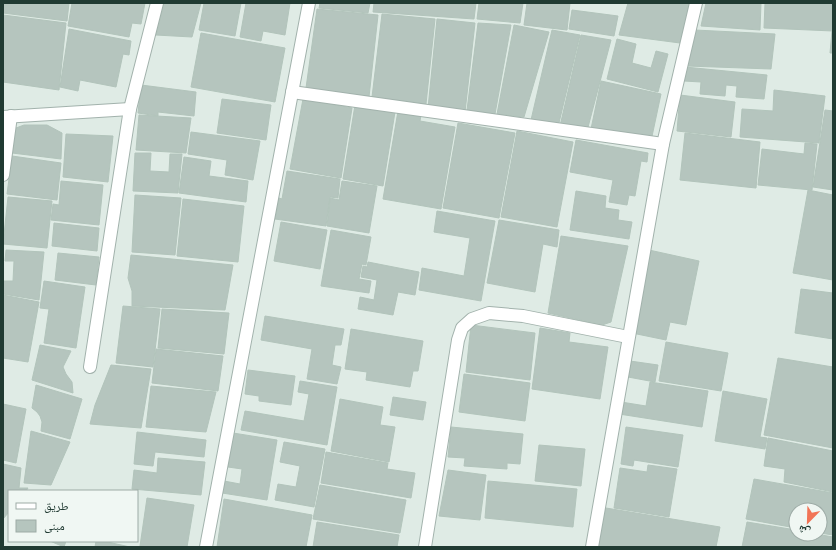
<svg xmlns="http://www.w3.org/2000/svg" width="836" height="550" font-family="Jost,'Noto Naskh Arabic',sans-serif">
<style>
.building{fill:#b5c5be;stroke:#b2c4bb}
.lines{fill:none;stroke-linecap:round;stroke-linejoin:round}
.minor-casing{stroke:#a2b2ac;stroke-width:14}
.minor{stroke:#fff;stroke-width:12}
</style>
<rect width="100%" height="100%" fill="#dfebe5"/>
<g class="building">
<polygon points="3,3 69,3 67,21 3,13"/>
<polygon points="72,3 145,3 141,24 132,23 129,37 68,26"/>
<polygon points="164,3 201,3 192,37 156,35"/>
<polygon points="204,3 241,3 235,36 199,30"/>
<polygon points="246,3 290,3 285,35 263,31 261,41 240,37"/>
<polygon points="320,3 370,3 368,13 319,8"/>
<polygon points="374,3 476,3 474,19 373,12"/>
<polygon points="479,3 523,3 520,23 477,19"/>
<polygon points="527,3 570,3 567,30 524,25"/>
<polygon points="628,3 691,3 680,43 619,35"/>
<polygon points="706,3 761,3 760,30 701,26"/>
<polygon points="765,3 833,3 833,31 764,28"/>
<polygon points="317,9 378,15 369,97 306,88"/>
<polygon points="572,10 618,16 614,36 569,29"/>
<polygon points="382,14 435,19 426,104 372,97"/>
<polygon points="3,15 66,23 59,90 3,82 4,69 3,69"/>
<polygon points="437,19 475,23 465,112 428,108"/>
<polygon points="478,23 511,25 495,114 467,110"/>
<polygon points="514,25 549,32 524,117 497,114"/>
<polygon points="69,29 131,41 129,55 123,54 116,87 80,80 78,91 60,87"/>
<polygon points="552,30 580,35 558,127 531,120"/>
<polygon points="695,30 775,34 771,69 687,66"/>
<polygon points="832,31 833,31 833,53 830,53"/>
<polygon points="201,33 285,48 275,102 191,87"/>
<polygon points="581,35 611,40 587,131 560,126"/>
<polygon points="617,39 636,44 632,63 651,68 656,51 668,54 658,92 607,79"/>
<polygon points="685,67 767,75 764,99 736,97 737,86 726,85 725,96 700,94 701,82 684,81"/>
<polygon points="601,81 661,94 651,141 591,129"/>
<polygon points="141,85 196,92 194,116 158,112 158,116 138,113"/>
<polygon points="774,90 825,96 819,143 740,137 742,109 773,111"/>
<polygon points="680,95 735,102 731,137 677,131"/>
<polygon points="222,99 271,105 266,140 217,133"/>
<polygon points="303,99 352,108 341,178 290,169"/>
<polygon points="355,105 395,112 383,186 343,179"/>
<polygon points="825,110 833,111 833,190 813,187"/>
<polygon points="398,111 421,115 420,121 455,127 441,209 383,199"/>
<polygon points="139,115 191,118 186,153 136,150"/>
<polygon points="458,123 515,133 499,218 443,208"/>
<polygon points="24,125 47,125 62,133 61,159 12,153 13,136 16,128"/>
<polygon points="517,131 573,142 557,227 501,217"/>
<polygon points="191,132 260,141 253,180 225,175 227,160 188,154"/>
<polygon points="685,133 760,142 756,188 680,180"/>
<polygon points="66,134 113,136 108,182 63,177"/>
<polygon points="576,140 648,153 647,162 641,161 635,196 629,195 627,205 609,202 613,180 570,172"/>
<polygon points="805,143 817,144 812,190 758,185 762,149 804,154"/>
<polygon points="135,153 151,153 150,171 169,172 170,154 182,154 178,193 133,191"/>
<polygon points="12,156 61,163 57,200 7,194"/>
<polygon points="184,157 211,161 209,176 248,181 246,202 179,193"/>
<polygon points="287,171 340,179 338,198 330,197 326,226 275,219 279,198 282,199"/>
<polygon points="61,181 103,185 99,225 51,220 53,204 59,205"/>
<polygon points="342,181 377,186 369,233 327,226 330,198 339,200"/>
<polygon points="808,190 833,195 833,280 793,273"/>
<polygon points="576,191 606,196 605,208 619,210 618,220 632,222 629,239 570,230"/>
<polygon points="135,195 181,198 175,255 132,252"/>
<polygon points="8,197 52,201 47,248 3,244"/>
<polygon points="183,199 244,206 238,262 177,256"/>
<polygon points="437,211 495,221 481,301 419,290 422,268 464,276 470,238 434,232"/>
<polygon points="499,220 559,230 557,247 543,244 535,292 487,283"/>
<polygon points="281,222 327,230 320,269 274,261"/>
<polygon points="54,223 99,228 97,251 52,246"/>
<polygon points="331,230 371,237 366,265 362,264 359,279 371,281 369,293 321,286"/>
<polygon points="561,236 628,246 611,322 602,325 548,313"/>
<polygon points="6,250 44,252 39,300 3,294 3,281 13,281 14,261 5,261"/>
<polygon points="649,250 699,261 686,325 670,322 666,340 632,333"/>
<polygon points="58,253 99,257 96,285 55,280"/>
<polygon points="131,255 233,265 225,310 132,306 132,291 128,278"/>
<polygon points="368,262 419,272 415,295 398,292 393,315 358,309 360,297 374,300 377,280 361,277 363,266 367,267"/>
<polygon points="44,281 85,287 76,348 44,343 49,309 40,308"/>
<polygon points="801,289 833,293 833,339 795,333"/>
<polygon points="3,295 39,302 28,362 3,358"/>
<polygon points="123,306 160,309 153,367 116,363"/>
<polygon points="162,309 229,313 224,354 158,348"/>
<polygon points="265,316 344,329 341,345 335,345 332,365 341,367 337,384 307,379 312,349 261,340"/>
<polygon points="471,325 535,333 530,380 466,372"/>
<polygon points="540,328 570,333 569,342 608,347 600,399 532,389"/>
<polygon points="351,329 423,341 418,371 413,371 410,387 366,380 367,372 345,369"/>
<polygon points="666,342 728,353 721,391 659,381"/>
<polygon points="40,345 71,351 63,367 66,374 72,382 73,393 32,380"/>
<polygon points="156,349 223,356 218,391 152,383"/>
<polygon points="778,358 833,367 833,448 764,435"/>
<polygon points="630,361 658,365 655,382 628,377"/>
<polygon points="111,365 151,369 141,428 90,424 95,405"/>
<polygon points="248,370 295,376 291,405 259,401 259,396 245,394"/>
<polygon points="464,374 530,383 525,421 459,412"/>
<polygon points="300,381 337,387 327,445 241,430 245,411 304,421 309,394 298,392"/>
<polygon points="650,382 708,391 702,427 619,414 621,402 646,406"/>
<polygon points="36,385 82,399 70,439 41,431 42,422 40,416 37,412 32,408"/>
<polygon points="151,386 216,392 206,432 146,427"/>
<polygon points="723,391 767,399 760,437 767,438 765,449 715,441"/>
<polygon points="393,397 426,402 423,420 390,415"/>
<polygon points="340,399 383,407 380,425 395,427 389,462 331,451"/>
<polygon points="3,404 26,409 16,463 3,460"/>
<polygon points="451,427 523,434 520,464 507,463 507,469 464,466 465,458 448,457"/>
<polygon points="626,427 683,435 678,467 634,460 633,466 621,464"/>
<polygon points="31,431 70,442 51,485 24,483"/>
<polygon points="137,432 206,440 204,457 155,452 153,466 134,464"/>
<polygon points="233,433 277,440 267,500 222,493 224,481 240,484 242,469 228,467"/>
<polygon points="768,438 833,451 833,492 784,482 785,469 764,466"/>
<polygon points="284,442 325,449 314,507 275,500 278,484 296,487 300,466 280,462"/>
<polygon points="539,445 585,449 581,486 535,481"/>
<polygon points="326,452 388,463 387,469 415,473 411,498 321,483"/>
<polygon points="158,458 205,462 201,495 132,489 134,470 157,473"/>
<polygon points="3,464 21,468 19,488 28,488 26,491 9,491 9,512 3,519"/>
<polygon points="648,465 677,469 669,517 614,508 620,468 647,472"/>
<polygon points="448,470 486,475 480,520 439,516"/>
<polygon points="754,479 833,493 833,535 820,533 820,510 796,510 796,528 746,519"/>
<polygon points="488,481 577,489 573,527 485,518"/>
<polygon points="320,485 406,500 400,533 313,519"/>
<polygon points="147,498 194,505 187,547 148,547 140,546"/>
<polygon points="224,499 312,515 306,547 217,547"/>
<polygon points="600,507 720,527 716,547 593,547"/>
<polygon points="317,522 399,535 397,547 313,547"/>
<polygon points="747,522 796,530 796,534 816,534 833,537 833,547 742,547"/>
<polygon points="50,541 66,541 64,547"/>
<polygon points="96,541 103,541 130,547 95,547"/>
</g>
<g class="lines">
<g class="minor-casing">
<g id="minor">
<polyline points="292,92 663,144"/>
<polyline points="3,117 130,109"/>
<polyline points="3,175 11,116"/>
<polyline points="90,367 130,109 157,3"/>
<polyline points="206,547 309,3"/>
<polyline points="425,547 458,340 462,328 472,319 489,313 523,316 628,337"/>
<polyline points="592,547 663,144 696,3"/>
</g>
</g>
<use href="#minor" class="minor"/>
</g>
<rect width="836" height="550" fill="none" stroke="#203a32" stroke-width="8"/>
<rect x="8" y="490" width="130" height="52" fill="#f0f7f3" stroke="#9daba6"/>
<rect x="16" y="503" width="20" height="6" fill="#ffffff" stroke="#9daba6"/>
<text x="44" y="510" font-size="12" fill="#203a32">طريق</text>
<rect x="16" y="520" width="20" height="12" fill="#b5c5be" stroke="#9daba6"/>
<text x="44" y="530" font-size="12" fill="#203a32">مبنى</text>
<g transform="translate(808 522) rotate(203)"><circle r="19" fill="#f0f7f3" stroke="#9daba6"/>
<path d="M0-3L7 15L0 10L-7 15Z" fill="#f17456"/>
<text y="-6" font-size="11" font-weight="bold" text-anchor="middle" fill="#203a32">ش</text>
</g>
</svg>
